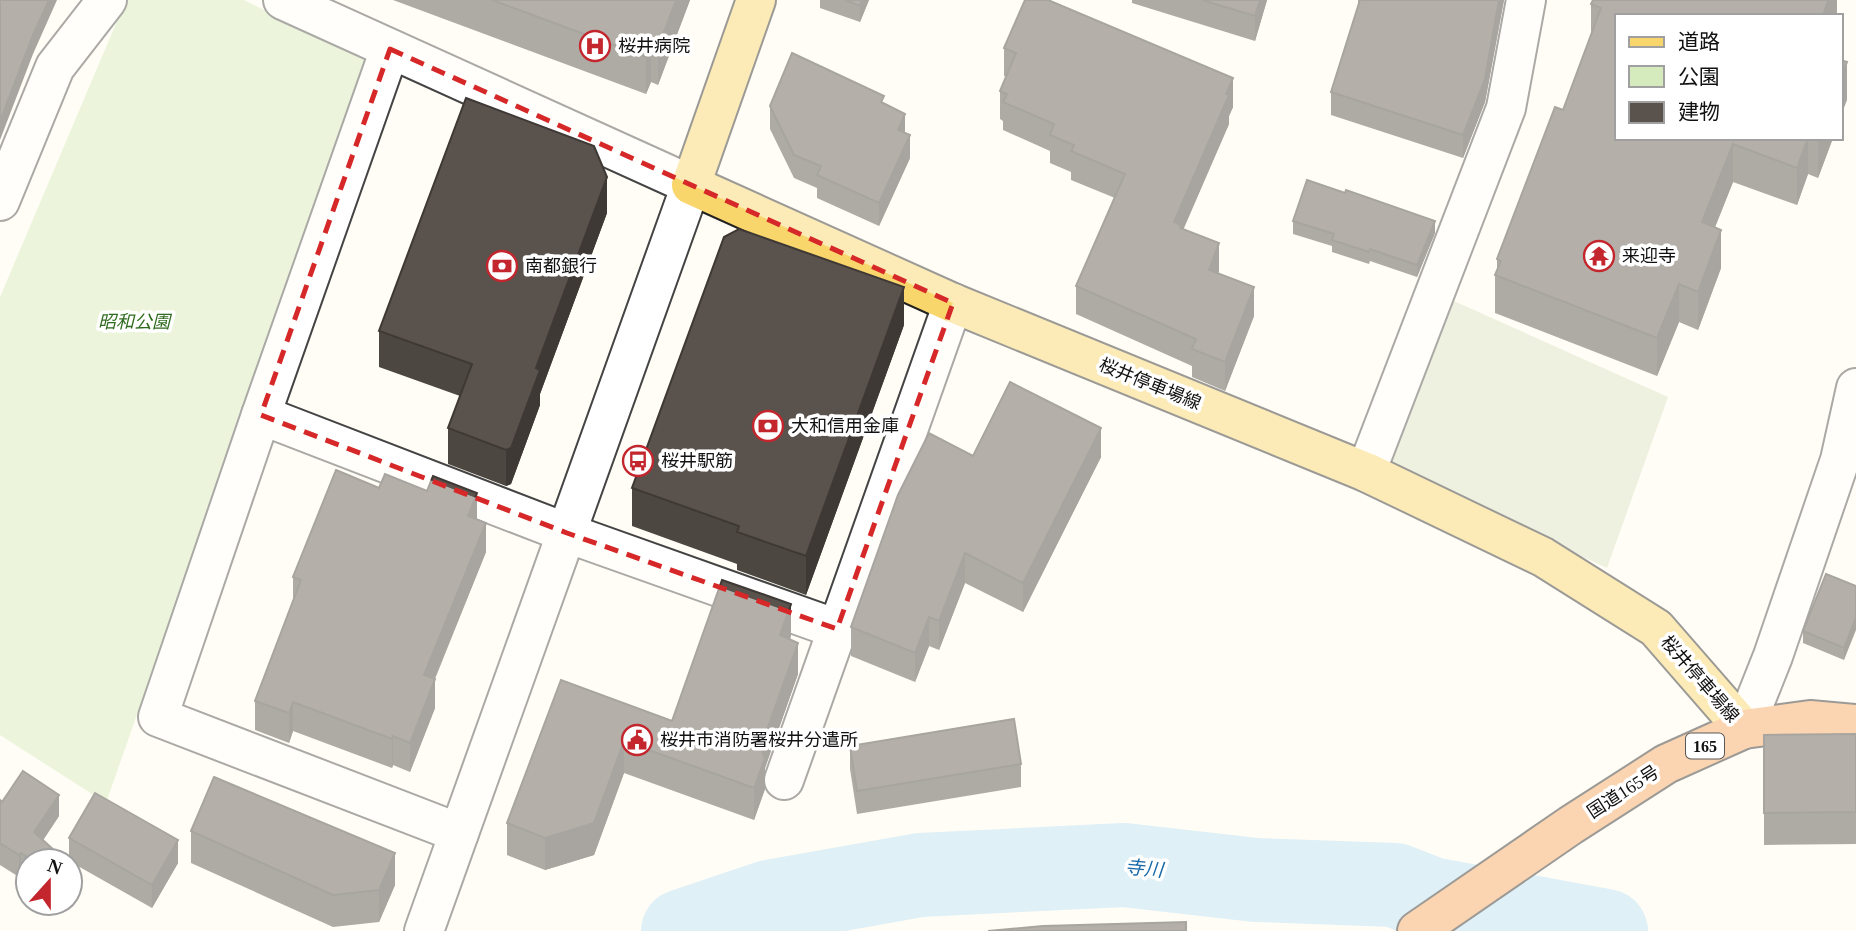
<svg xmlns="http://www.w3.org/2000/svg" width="1856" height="931" font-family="'Times New Roman','Noto Sans JP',serif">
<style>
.green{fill:#d5ebbd}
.cemetery{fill:#d9e3c4}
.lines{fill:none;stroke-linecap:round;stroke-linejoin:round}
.river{stroke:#b9e0f7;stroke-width:84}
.minor-casing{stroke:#444;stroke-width:42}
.major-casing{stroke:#222;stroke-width:42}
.highway-casing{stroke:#222;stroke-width:42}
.minor{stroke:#fff;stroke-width:38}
.major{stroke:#f9d66b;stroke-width:38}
.highway{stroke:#f5a25d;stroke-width:38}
.wall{fill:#4d4742}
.shaded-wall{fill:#3f3936}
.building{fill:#5a524d;stroke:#3f3936;stroke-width:2}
.marked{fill:none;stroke:#d62828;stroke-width:5;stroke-dasharray:14 9;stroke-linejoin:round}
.labels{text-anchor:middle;stroke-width:7;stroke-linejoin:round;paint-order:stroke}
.shield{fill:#fff;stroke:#585858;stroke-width:2}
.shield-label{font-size:16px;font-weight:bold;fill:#111}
.poi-label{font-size:18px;fill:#111;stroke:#fff;text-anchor:start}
.park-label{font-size:18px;font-style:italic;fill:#2f6b1f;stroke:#fff}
.street-label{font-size:18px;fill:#111;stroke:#fff}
.water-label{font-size:19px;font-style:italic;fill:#1768a6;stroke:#fff}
</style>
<rect width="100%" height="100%" fill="#fffdf5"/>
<polygon class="green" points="126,0 244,0 366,61 106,803 0,735 0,297"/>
<polygon class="cemetery" points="1436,293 1668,397 1607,568 1386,467"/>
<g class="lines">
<polyline class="river" points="683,931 769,902 920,875 1124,865 1256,880 1395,885 1431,899 1606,931"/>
<g class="minor-casing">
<g id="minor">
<polyline points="283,0 691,185 424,931"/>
<polyline points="390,49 261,415 158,717 459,833"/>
<polyline points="0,201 55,67 107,0"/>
<polyline points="261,415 567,533 837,629"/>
<polyline points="1366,472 1506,108 1526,0"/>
<polyline points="1744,729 1773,656 1840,460 1856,388"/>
<polyline points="784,780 953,303"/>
</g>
</g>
<g class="major-casing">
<polyline id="major" points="756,0 691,185 953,303 1366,472 1543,557 1656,628 1744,729"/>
</g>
<g class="highway-casing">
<polyline id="highway" points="1417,931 1571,825 1666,764 1744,729 1810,720 1856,724"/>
</g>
<use href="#minor" class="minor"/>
<use href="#major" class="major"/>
<use href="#highway" class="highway"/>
</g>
<g class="wall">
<polygon points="393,0 690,0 658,85 651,82 646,94"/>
<polygon points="820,0 869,0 860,22 820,8"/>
<polygon points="1132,0 1267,0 1255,41 1132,3"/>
<polygon points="1358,0 1504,0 1485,102 1463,158 1331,115 1331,92 1358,5"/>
<polygon points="1837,0 1837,15 1616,138 1833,138 1818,178 1808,174 1797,205 1733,182 1715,227 1721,268 1698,330 1679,322 1657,376 1495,313 1495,275 1497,271 1497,259 1563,110 1591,35 1591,4"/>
<polygon points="1004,48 1233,107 1229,116 1229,124 1183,229 1219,271 1218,274 1254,316 1225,391 1192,377 1192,366 1076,314 1076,286 1115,198 1071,180 1071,172 1050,163 1050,151 1003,130 1003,121 1000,119 1000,91 1006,77 1004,76"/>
<polygon points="884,104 905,133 910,158 879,226 817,198 817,188 794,178 770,129 770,106"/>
<polygon points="607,213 540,394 540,405 511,484 506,486 448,464 448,428 460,396 379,367 379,331"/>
<polygon points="1293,221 1435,233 1417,277 1370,261 1369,264 1332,252 1332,246 1293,234"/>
<polygon points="904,325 806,595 737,570 737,564 632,526 632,488"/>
<polygon points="973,456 1101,457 1023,612 965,583 939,650 929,646 915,682 851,656 851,627"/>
<polygon points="379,488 477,520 486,552 435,679 435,708 410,772 393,765 392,768 293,731 289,743 255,730 255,701 293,601 293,577"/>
<polygon points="1856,586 1844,660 1803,643 1803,631"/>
<polygon points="791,636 790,639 798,674 765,768 765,789 754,820 624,773 594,855 545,870 507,855 507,823 561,680 672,721"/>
<polygon points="1856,734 1856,844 1764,845 1764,735"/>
<polygon points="850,746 1021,764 1021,787 857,814 850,769"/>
<polygon points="0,800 2,802 59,816 43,840 57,861 28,861 28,879 21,875 19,877 0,865"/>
<polygon points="191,831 395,885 379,922 333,927 191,863"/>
<polygon points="69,838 178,863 152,908 69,861"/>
</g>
<g class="shaded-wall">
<polygon points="49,0 57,0 33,54 0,140 0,121 33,35"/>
<polygon points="676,0 690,0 658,85 658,48"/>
<polygon points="862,0 869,0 860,22 860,6"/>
<polygon points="1260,0 1267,0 1255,41 1255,16"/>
<polygon points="1499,0 1504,0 1485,102 1463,158 1463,135"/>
<polygon points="1828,0 1837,0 1836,16 1823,16"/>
<polygon points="651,45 651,82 646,94 646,57"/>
<polygon points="1847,62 1847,100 1840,118 1840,80"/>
<polygon points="1233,78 1233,107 1229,116 1229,124 1181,235 1174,222"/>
<polygon points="905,114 905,137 898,130"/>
<polygon points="910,135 910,158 879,226 879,203"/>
<polygon points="1808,138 1808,174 1797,205 1797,168"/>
<polygon points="1819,138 1833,138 1818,178 1818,140"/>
<polygon points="1733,144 1733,182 1702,260 1702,222"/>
<polygon points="607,177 607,213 540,394 540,405 511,484 506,486 506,450"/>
<polygon points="1435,221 1435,233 1417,277 1417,265"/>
<polygon points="1721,230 1721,268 1698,330 1698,292"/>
<polygon points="1219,243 1219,271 1209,298 1209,270"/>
<polygon points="1679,284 1679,322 1657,376 1657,338"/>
<polygon points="904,287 904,325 806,595 806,556"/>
<polygon points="1254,287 1254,316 1225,391 1225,362"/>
<polygon points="1101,428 1101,457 1023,612 1023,583"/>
<polygon points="477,493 477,522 468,516"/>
<polygon points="486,523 486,552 424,704 424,675"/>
<polygon points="965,553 965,583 939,650 939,621"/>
<polygon points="791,604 791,636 780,667 780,635"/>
<polygon points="929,617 929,646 915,682 915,653"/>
<polygon points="1856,617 1856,630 1844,660 1844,648"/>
<polygon points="798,643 798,674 765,768 765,789 754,820 754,788 763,741"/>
<polygon points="435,679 435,708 410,772 410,743"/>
<polygon points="293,702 293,731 289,743 289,713"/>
<polygon points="393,736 393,765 392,768 392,739"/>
<polygon points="624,741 624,773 594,855 545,870 545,838"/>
<polygon points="59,795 59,816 34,854 34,832"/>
<polygon points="178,840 178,863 152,908 152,885"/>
<polygon points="21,853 21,875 19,877 19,855"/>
<polygon points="57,853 57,861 51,861"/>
<polygon points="395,853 395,885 379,922 379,890"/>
</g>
<g class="building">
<polygon points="0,0 49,0 33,35 0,121"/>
<polygon points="492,0 676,0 658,48 651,45 646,57"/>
<polygon points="845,0 862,0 860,6"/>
<polygon points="1025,0 1048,0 1233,78 1226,94 1229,95 1174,222 1181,225 1180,228 1219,243 1209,270 1254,287 1225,362 1192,349 1196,339 1076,286 1125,174 1071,151 1074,145 1050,135 1054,124 1003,102 1007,94 1000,91 1016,53 1004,48"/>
<polygon points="1202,0 1260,0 1255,16"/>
<polygon points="1360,0 1499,0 1485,79 1463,135 1331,92"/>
<polygon points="1593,0 1828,0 1823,16 1616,16 1616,138 1808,138 1797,168 1733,144 1702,222 1721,230 1698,292 1679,284 1657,338 1495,275 1501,261 1497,259 1555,107 1563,110 1601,8 1591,4"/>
<polygon points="792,53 884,96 881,102 905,114 898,130 910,135 879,203 817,175 821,166 794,155 770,106"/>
<polygon points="1840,60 1847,62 1840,80"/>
<polygon points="466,98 594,146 607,177 536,368 540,370 511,448 506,450 448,428 472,364 379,331"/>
<polygon points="1307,180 1345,193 1346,190 1435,221 1417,265 1370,249 1369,252 1332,240 1334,234 1293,221"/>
<polygon points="739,229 904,287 806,556 737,532 739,526 632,488 724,237"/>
<polygon points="1010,382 1101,428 1023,583 965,553 939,621 929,617 915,653 851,627 898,495 929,433 973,456"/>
<polygon points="336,470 379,488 385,474 427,491 433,476 477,493 468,516 486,523 424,675 435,679 410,743 393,736 392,739 293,702 289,713 255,701 301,580 293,577"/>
<polygon points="1826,574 1856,586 1856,617 1844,648 1803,631"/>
<polygon points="722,580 791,604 780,635 798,643 763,741 762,751 765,758 754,788 624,741 594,823 545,838 507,823 561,680 672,721"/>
<polygon points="1014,719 1021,764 857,791 850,746"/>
<polygon points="1856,734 1856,812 1764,813 1764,735"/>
<polygon points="23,771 59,795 34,832 57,853 51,861 33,861 21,853 19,855 0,843 0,800 2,802"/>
<polygon points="214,777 395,853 379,890 333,895 191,831"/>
<polygon points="95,793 178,840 152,885 69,838"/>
<polygon points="1186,922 1186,931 988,931 1043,926"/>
</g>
<path d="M0 0H1856V931H0ZM390 49 953 303 837 629 567 533 261 415Z" fill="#fffdf5" fill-opacity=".55" fill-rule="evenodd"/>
<path class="marked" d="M390 49 953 303 837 629 567 533 261 415Z"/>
<defs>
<g id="hospital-ring" transform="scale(1.575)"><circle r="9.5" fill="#fff" stroke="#c4262e" stroke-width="1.5"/><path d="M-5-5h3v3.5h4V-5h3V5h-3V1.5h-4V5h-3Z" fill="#c4262e"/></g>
<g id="temple-ring" transform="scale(1.575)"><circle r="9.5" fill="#fff" stroke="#c4262e" stroke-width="1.5"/><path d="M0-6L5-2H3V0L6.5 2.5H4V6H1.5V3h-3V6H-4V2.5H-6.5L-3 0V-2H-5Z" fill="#c4262e"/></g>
<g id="bank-ring" transform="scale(1.575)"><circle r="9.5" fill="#fff" stroke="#c4262e" stroke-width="1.5"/><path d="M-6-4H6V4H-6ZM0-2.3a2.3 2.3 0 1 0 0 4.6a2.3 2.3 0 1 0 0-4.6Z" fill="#c4262e"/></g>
<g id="bus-ring" transform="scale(1.575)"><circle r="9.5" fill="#fff" stroke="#c4262e" stroke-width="1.5"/><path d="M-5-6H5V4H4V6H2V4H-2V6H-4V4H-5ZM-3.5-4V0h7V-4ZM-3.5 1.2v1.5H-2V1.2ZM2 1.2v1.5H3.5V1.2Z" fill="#c4262e"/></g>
<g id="civic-ring" transform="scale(1.575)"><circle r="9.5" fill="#fff" stroke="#c4262e" stroke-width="1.5"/><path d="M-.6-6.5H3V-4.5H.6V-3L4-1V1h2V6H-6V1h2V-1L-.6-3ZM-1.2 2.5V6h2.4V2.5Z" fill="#c4262e"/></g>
</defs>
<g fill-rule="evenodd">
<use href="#hospital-ring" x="595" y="46"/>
<use href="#temple-ring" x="1599" y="256"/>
<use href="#bank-ring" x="502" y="266"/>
<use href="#bank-ring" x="768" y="426"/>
<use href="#bus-ring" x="638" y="461"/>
<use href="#civic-ring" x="637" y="740"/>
</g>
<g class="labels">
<rect class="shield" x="1686" y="733.5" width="38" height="25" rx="5"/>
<g class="shield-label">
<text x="1705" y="752">165</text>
</g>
<g class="poi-label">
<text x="618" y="52">桜井病院</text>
<text x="1622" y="262">来迎寺</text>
<text x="525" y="272">南都銀行</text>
<text x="791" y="432">大和信用金庫</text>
<text x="661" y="467">桜井駅筋</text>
<text x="660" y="746">桜井市消防署桜井分遣所</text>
</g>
<g class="park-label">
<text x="134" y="328">昭和公園</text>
</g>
<g class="street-label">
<text transform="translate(1150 384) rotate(22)" y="6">桜井停車場線</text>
<text transform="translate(1700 679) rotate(49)" y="6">桜井停車場線</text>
<text transform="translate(1623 792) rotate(-33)" y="6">国道165号</text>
</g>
<g class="water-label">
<text transform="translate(1144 868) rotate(5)" y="7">寺川</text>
</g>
</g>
<rect x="1615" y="14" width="228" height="126" fill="#ffffff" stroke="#a0a0a0" stroke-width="2"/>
<rect x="1629" y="37" width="35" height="10" fill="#f9d66b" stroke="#a0a0a0" stroke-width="2"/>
<text x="1678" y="49" font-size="21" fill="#111111">道路</text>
<rect x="1629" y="66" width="35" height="21" fill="#d5ebbd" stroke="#a0a0a0" stroke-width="2"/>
<text x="1678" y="84" font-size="21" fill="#111111">公園</text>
<rect x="1629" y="102" width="35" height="21" fill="#5a524d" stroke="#a0a0a0" stroke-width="2"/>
<text x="1678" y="119" font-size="21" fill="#111111">建物</text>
<g transform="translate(49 882) rotate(21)"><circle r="33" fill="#ffffff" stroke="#a0a0a0" stroke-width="2"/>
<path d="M0-5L12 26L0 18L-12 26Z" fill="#c4262e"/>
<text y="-10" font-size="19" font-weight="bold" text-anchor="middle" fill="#111111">N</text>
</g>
</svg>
